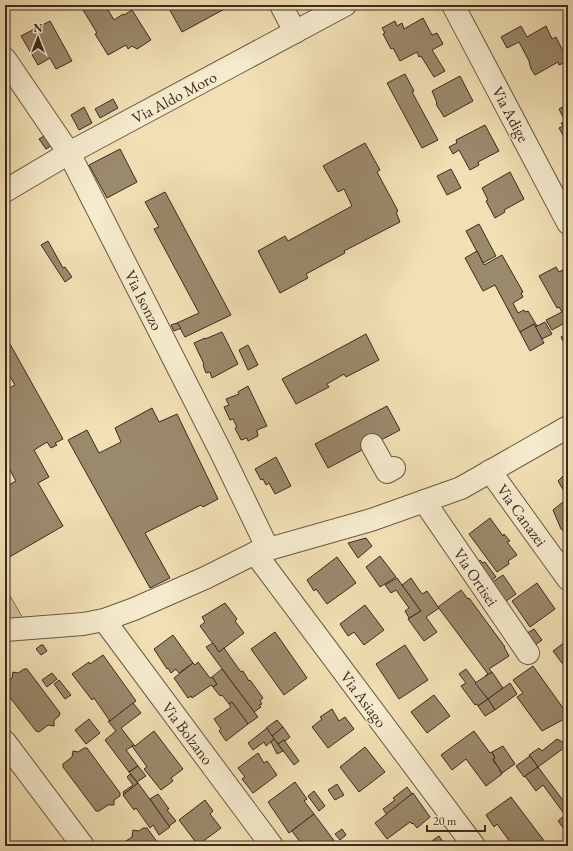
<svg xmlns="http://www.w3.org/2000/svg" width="573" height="851" font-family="'EB Garamond',serif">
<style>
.green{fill:#d2c19a;stroke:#88765c}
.building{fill:#9b896c;stroke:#3d2a1d}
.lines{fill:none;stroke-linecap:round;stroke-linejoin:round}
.minor-casing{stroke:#6a5843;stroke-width:24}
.minor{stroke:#f6ebce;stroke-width:22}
.labels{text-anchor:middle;stroke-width:3;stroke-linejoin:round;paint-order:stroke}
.street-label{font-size:16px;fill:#3d2a1d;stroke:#f6ebce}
</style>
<rect width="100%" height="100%" fill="#f1e0b4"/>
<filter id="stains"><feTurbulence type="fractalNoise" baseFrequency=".005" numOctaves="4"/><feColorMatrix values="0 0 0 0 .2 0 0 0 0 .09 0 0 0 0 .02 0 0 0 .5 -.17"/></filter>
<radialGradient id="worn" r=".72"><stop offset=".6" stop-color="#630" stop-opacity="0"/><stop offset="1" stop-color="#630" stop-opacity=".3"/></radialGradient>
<polygon class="green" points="5,587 24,620 5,622"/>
<g class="building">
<polygon points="80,5 105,5 114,20 123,14 124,15 132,10 151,40 137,49 132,46 128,49 126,45 108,55 95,34 97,33"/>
<polygon points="167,5 232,5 182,32"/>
<polygon points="423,18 432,35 437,33 443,44 432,50 445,71 434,77 421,56 419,57 417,52 400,61 393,48 391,49 383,34 385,33 382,28 395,21 397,26 402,23 404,29"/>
<polygon points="50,21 72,61 56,69 50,58 38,65 21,36"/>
<polygon points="521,26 527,37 546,26 552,39 556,37 568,61 559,65 558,62 535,75 531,69 529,61 519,42 507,48 501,37"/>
<polygon points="405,74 414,91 412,92 438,140 422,148 387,83"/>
<polygon points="460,76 473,101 444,117 436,104 437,103 432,91"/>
<polygon points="113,99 118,108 100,118 95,109"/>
<polygon points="568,104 568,144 559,128 563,126 561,123 565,121 559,109"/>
<polygon points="84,107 92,123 79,130 71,115"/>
<polygon points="485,125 499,151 478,162 479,165 470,170 459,150 453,154 449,147 457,143 456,140"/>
<polygon points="44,136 51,146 46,149 39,139"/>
<polygon points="365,143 380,170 377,172 398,211 396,212 400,222 344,251 345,253 306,274 308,278 280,293 258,251 285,236 288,241 352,206 344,189 338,192 323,166"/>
<polygon points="120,149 137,182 107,198 89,165"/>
<polygon points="451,169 461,188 447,195 437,176"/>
<polygon points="510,172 524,199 504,210 505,212 495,218 486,201 488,200 482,188"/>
<polygon points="165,192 231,315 185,337 177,323 199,313 154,229 159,227 145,202"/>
<polygon points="479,224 496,256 483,263 466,231"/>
<polygon points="48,241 63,268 65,267 72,277 65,282 41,245"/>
<polygon points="477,251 484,265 502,255 523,292 521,293 523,297 513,303 518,313 524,310 525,312 528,311 537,326 535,327 534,324 520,332 495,285 483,291 465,258"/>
<polygon points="556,267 559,272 568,267 568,321 552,330 546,320 562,312 559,307 557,308 539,276"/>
<polygon points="545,322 552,334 542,339 535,327"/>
<polygon points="177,323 181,328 174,331 171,325"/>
<polygon points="534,324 544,343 530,351 520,332"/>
<polygon points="222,332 238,364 212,378 210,372 206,373 203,365 204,364 194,343 205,338 205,339"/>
<polygon points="568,333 568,351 561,337"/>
<polygon points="366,334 379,360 346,377 344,374 327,384 329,387 296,404 282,379"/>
<polygon points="5,335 63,439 55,443 57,445 51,448 47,442 34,450 49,477 38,483 63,526 6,559 5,556 5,487 16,481 7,465 5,466 5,390 15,385 5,368"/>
<polygon points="248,345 258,365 248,370 239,350"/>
<polygon points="248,386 267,426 257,430 258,436 248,441 247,438 241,440 235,428 237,427 233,419 230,420 224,407 229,405 226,399 239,394 238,392"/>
<polygon points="387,406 400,430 328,468 315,444"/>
<polygon points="152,408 159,422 177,414 218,499 203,507 201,505 145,533 170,578 150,588 68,440 87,430 99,453 121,442 115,428"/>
<polygon points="276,457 291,486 275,494 269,483 266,485 263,479 261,480 255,469"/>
<polygon points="568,471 568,498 558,481"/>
<polygon points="568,498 568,535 561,529 553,510"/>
<polygon points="490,518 503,536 504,534 510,541 507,542 517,555 508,561 509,564 497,572 469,534"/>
<polygon points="366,538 372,546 358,558 348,543"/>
<polygon points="380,556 396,577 380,587 366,567"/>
<polygon points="337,557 356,583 327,604 316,589 314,591 307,580"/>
<polygon points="480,560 483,563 485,562 496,577 488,583 474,565"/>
<polygon points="503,575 516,594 502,604 488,585"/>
<polygon points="397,578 421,611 409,618 405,611 409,608 396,590 391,593 385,585"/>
<polygon points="411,578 422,594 427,591 439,608 426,617 437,632 424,641 408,619 421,611 402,585"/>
<polygon points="537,583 555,609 530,627 512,601"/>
<polygon points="461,590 468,599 469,598 505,647 504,647 509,656 489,669 492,672 486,677 485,676 488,674 438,607"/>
<polygon points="225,603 237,619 235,621 244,633 219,652 200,626 205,622 202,617"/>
<polygon points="365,605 384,630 364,645 354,632 348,636 340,624"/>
<polygon points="534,629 542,640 532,647 524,635"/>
<polygon points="275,632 307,678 284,695 251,649"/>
<polygon points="173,635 193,663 179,673 176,669 171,673 168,668 167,669 154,649"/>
<polygon points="568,640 568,671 553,651"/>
<polygon points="213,643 219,652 224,648 241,672 243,671 249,681 250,680 263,698 260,701 262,704 259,705 261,707 254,712 206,647"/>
<polygon points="41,645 43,645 47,651 41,655 36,649"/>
<polygon points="405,645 428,680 399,699 376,664"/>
<polygon points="103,655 136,701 110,721 94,698 92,700 72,674 89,662 90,664"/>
<polygon points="198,662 210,678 212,677 217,684 213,687 211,685 192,698 191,696 188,698 174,678 193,663 195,665"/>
<polygon points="533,666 568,715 568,717 542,731 517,697 523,693 513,680"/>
<polygon points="24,669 27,669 60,713 59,716 54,720 54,726 48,725 39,732 36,731 5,691 5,683 12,678 13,672 18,673"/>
<polygon points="222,669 258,717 248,724 232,702 229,704 222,695 220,696 213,687 217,684 212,677"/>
<polygon points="466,669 488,699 478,706 477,704 475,705 461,686 466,683 459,674"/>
<polygon points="492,672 503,688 488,699 475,683"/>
<polygon points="52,673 57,679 47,687 42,680"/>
<polygon points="59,680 71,695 65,699 54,684"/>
<polygon points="510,683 517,694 495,710 488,699"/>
<polygon points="434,695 450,716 427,733 411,712"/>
<polygon points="488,699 495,710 485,716 478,706"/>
<polygon points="232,702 248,724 226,741 219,731 221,729 214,719 231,707 229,704"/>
<polygon points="133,703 141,713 121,728 134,745 126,750 138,766 129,772 105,740 116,731 108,721 110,721"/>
<polygon points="332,709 339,721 345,717 354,729 328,748 312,727 322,719 320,717"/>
<polygon points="89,719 100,733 86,744 75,730"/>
<polygon points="277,720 283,727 272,736 266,728"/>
<polygon points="283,727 290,737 285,741 284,740 278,744 272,736"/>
<polygon points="267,728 274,739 266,746 264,742 253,750 248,743"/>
<polygon points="154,731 183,769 171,778 173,781 161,790 144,769 147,767 132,746 134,745 135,746"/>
<polygon points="474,731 490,753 492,752 495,758 493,759 495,764 496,763 502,774 486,786 466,759 452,770 441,755"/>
<polygon points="274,739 283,751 277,754 271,742"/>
<polygon points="557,739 568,745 538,767 529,755 539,748 542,751"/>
<polygon points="284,740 299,761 294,765 278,744"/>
<polygon points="503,746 515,764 502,773 493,759 495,758 492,752"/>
<polygon points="365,747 385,772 359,792 340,767"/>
<polygon points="84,748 87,748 120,793 120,796 114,800 114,805 108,805 99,811 96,811 63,767 63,764 72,757 73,751 78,752"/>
<polygon points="258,753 264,763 267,761 277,775 253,793 242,779 245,777 238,768"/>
<polygon points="530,756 538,767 524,777 516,766"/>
<polygon points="138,766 146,776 137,782 129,772"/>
<polygon points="538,767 568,807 568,834 558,821 565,815 543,785 536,791 525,776"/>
<polygon points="130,774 138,783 124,794 123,792 133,785 127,777"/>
<polygon points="295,782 307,799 304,801 314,814 289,833 268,802"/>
<polygon points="138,783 170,827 159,835 153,825 150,828 136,808 134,810 123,795"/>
<polygon points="337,784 344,795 335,800 328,790"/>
<polygon points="407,787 412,794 387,815 383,809 395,800 393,798"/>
<polygon points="314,791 325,806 319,811 308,796"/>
<polygon points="413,793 430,817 417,828 413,823 412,824 410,822 387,839 375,823"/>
<polygon points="158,794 169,809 167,810 176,821 169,826 150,799"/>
<polygon points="511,797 545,842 539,846 513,846 497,824 494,827 486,815"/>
<polygon points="205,800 213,811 210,814 221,828 198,845 179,820"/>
<polygon points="314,814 335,842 331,846 303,846 292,831"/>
<polygon points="143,828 147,828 160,846 122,846 123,843 132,837 133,830 139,831"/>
<polygon points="342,829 346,835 340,840 335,834"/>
<polygon points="439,836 446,846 425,846"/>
</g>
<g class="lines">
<g class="minor-casing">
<g id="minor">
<polyline points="281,5 295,32"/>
<polyline points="453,5 568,223"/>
<polyline points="5,59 69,153 221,452 268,549"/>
<polyline points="5,191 69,153 345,5"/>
<polyline points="372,445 387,472 394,468"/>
<polyline points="490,471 568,579"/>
<polyline points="424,501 528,653"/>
<polyline points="255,553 474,846"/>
<polyline points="104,620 272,846"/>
<polyline points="5,630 83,624 104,620 134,609 205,578 255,553 371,520 461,488 568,427"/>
<polyline points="5,742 83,846"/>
</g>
</g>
<use href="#minor" class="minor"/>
</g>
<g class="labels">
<g class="street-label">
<text transform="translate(174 97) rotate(-28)" y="6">Via Aldo Moro</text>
<text transform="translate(511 114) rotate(62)" y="6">Via Adige</text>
<text transform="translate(144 300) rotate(63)" y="6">Via Isonzo</text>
<text transform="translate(522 515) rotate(54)" y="6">Via Canazei</text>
<text transform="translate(476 577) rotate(56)" y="6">Via Ortisei</text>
<text transform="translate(364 699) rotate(53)" y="6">Via Asiago</text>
<text transform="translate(188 733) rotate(53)" y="6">Via Bolzano</text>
</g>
</g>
<rect width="573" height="851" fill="none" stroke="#f1e0b4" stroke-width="20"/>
<rect x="6" y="6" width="561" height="839" fill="none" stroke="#3d2a1d" stroke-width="2"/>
<rect x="10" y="10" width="553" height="831" fill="none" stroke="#3d2a1d"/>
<g transform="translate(38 38)" stroke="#f6ebce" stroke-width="3" paint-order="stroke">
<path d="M0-3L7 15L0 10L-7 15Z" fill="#3d2a1d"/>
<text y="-6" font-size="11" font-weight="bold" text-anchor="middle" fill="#3d2a1d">N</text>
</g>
<path d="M427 825v6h58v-6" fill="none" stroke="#3d2a1d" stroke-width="2"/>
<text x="433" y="825" font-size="12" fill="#3d2a1d" stroke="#f6ebce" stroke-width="3" paint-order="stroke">20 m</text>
<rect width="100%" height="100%" filter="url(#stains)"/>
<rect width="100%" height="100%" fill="url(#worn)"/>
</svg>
